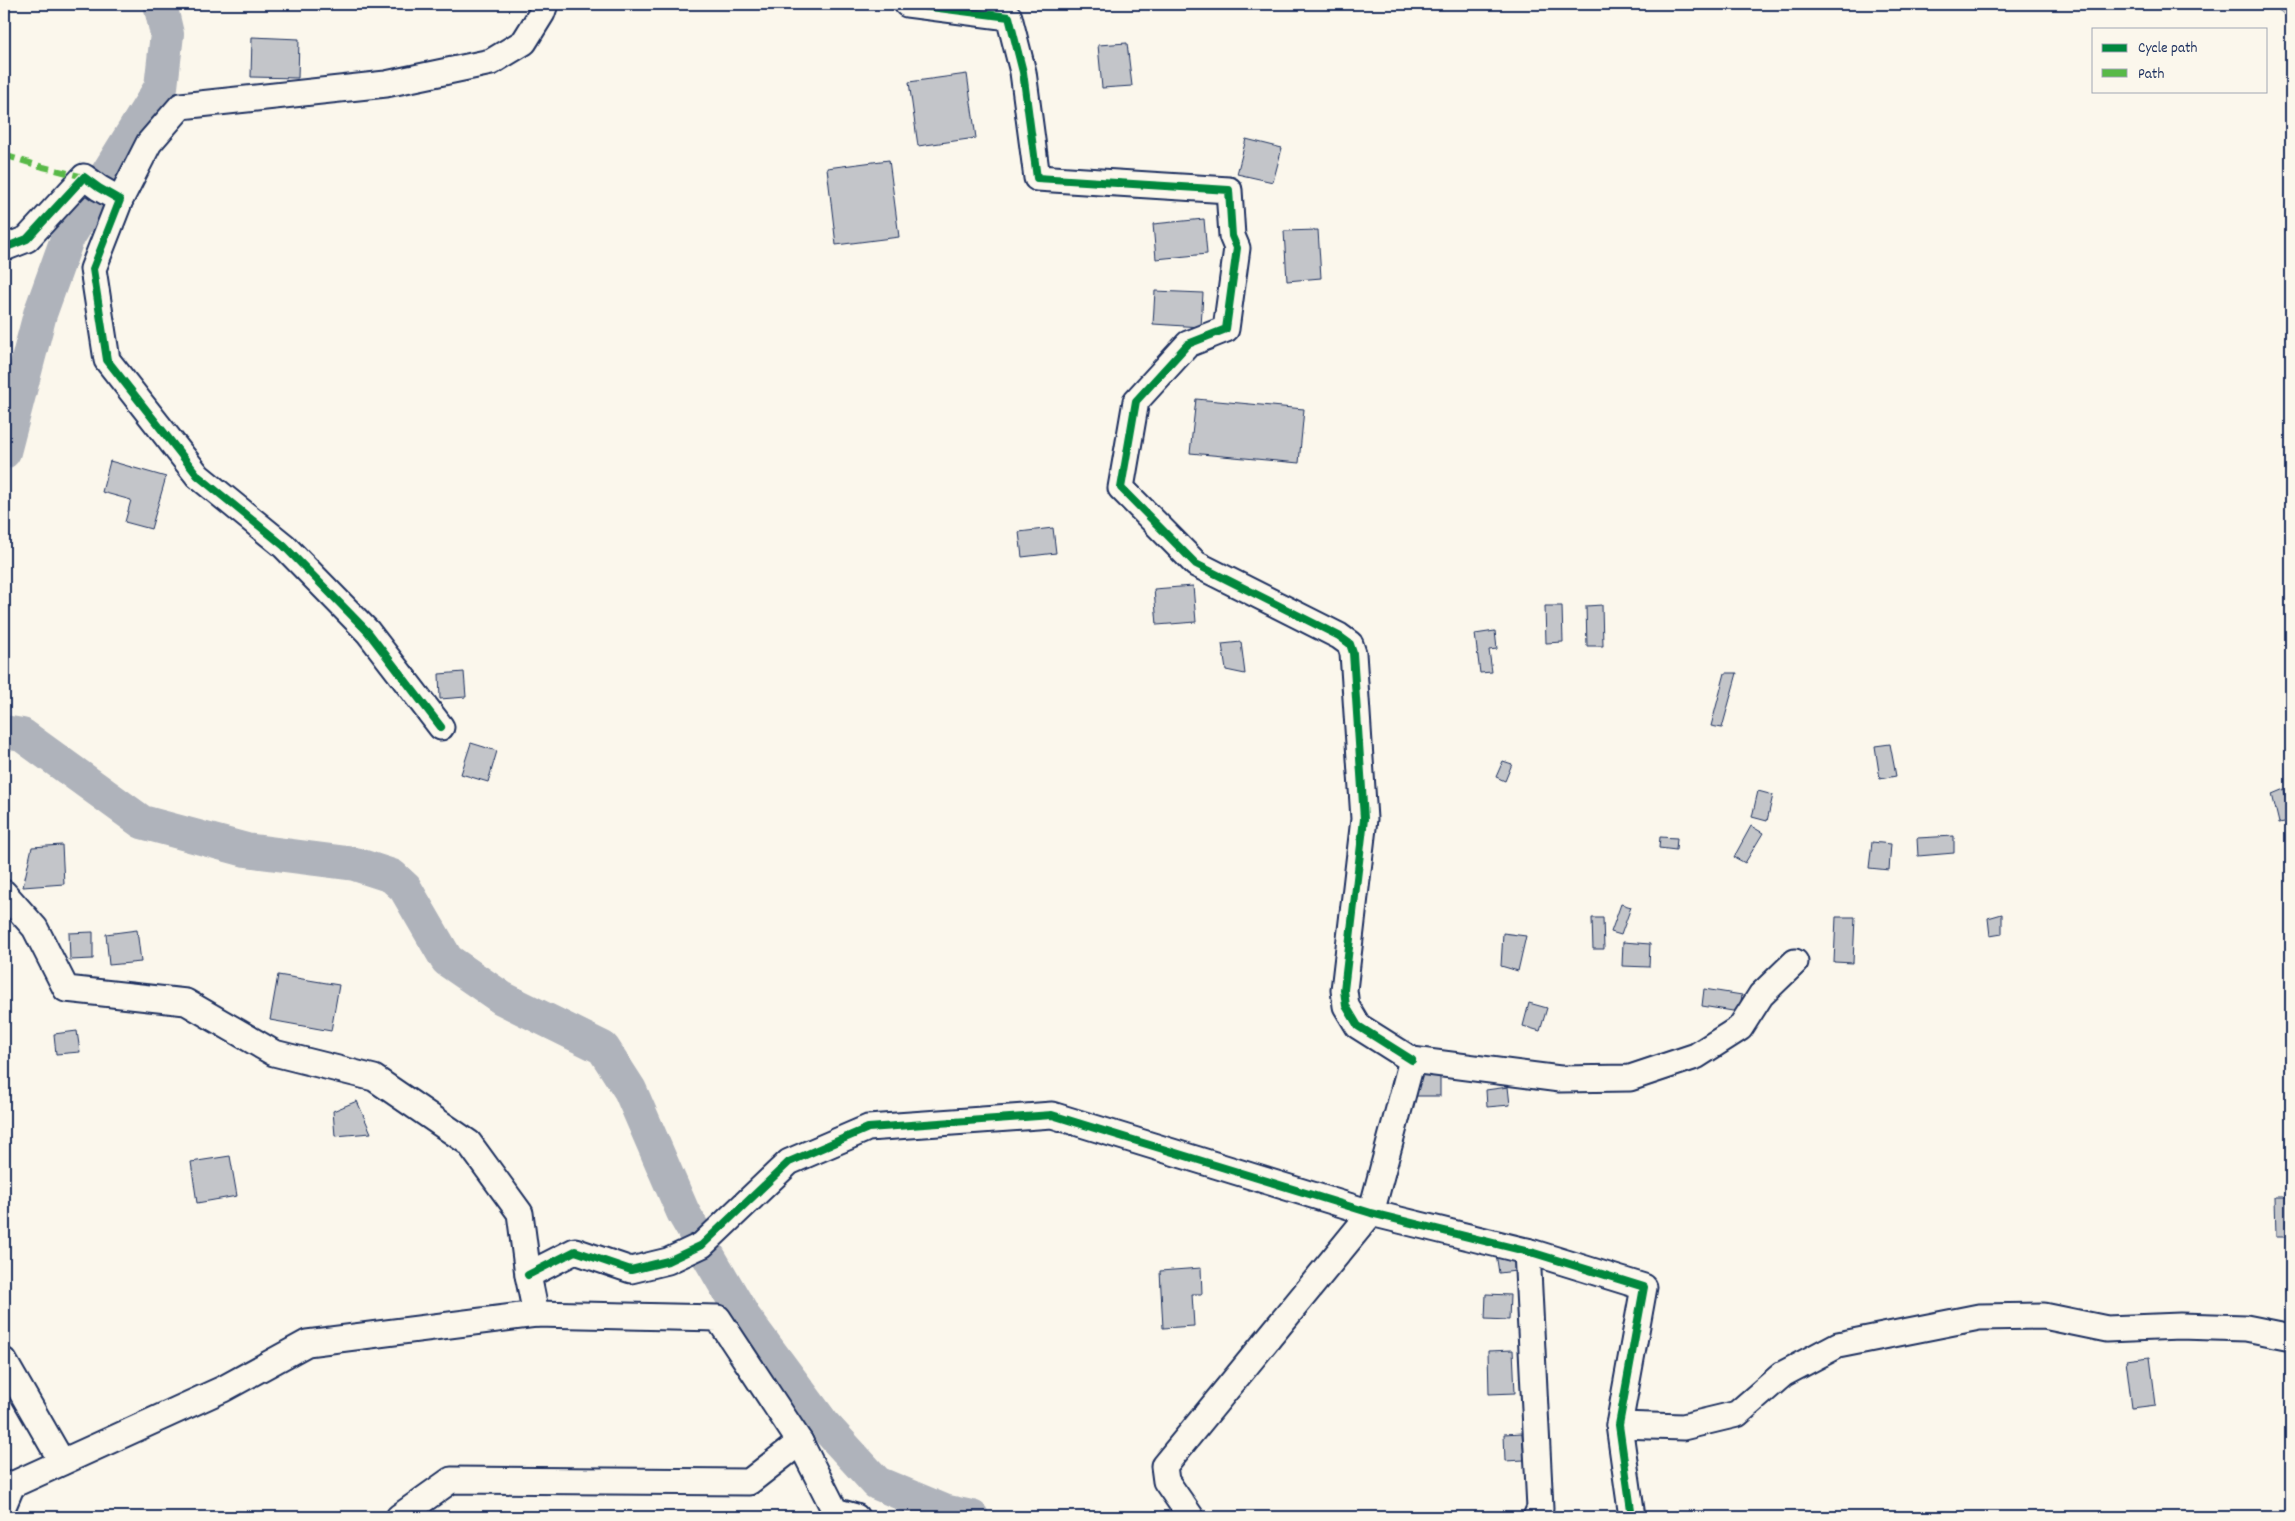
<svg xmlns="http://www.w3.org/2000/svg" width="2295" height="1521" font-family="Dekko,sans-serif">
<style>
.green{fill:#dadad7;stroke:#7a849a}
.lines{fill:none;stroke-linecap:round;stroke-linejoin:round}
.river{stroke:#afb3bb;stroke-width:34}
.building{fill:#c3c5c9;stroke:#1b2f5e}
.minor-casing{stroke:#1b2f5e;stroke-width:29}
.minor{stroke:#fbf7ec;stroke-width:25}
.quiet{stroke:#58b947;stroke-width:6;stroke-dasharray:12 6;stroke-linecap:butt}
.cycleway-casing{stroke:#fbf7ec;stroke-width:11}
.cycleway{stroke:#00873e;stroke-width:8}
</style>
<rect width="100%" height="100%" fill="#fbf7ec"/>
<filter id="ink" filterUnits="userSpaceOnUse"><feTurbulence type="fractalNoise" baseFrequency=".02" numOctaves="2"/><feDisplacementMap in="SourceGraphic" scale="10" xChannelSelector="R" yChannelSelector="G"/><feConvolveMatrix kernelMatrix="1 2 1 2 8 2 1 2 1" color-interpolation-filters="sRGB"/></filter>
<g filter="url(#ink)">
<polygon class="green" points="2271,4 2291,4 2291,20"/>
<g class="lines">
<g class="river">
<polyline points="4,452 40,314 67,239 161,87 167,34 160,4"/>
<polyline points="4,732 22,735 142,822 246,850 355,864 392,876 405,888 447,960 502,998 603,1048 630,1090 683,1212 702,1245 744,1317 824,1425 877,1483 944,1511 972,1517"/>
</g>
</g>
<g class="building">
<polygon points="252,37 299,39 298,78 251,77"/>
<polygon points="1127,43 1132,86 1102,88 1098,45"/>
<polygon points="967,74 976,138 918,146 909,82"/>
<polygon points="1246,139 1282,148 1273,182 1237,174"/>
<polygon points="889,160 899,237 836,245 827,168"/>
<polygon points="1204,219 1207,254 1156,259 1153,224"/>
<polygon points="1318,230 1321,278 1287,281 1284,231"/>
<polygon points="1155,291 1203,293 1201,327 1153,324"/>
<polygon points="1196,399 1304,409 1299,463 1190,453"/>
<polygon points="110,461 166,477 151,529 125,522 131,500 102,492"/>
<polygon points="1053,528 1056,553 1022,557 1019,532"/>
<polygon points="1193,586 1196,622 1157,625 1154,589"/>
<polygon points="1602,605 1603,646 1587,646 1586,606"/>
<polygon points="1545,606 1562,606 1563,642 1546,643"/>
<polygon points="1495,631 1497,649 1489,650 1492,672 1480,673 1475,634"/>
<polygon points="1241,642 1245,674 1226,670 1222,644"/>
<polygon points="464,672 466,697 440,699 439,674"/>
<polygon points="1725,673 1737,673 1722,728 1711,726"/>
<polygon points="471,743 497,751 488,782 461,774"/>
<polygon points="1890,744 1896,776 1880,779 1875,746"/>
<polygon points="1503,761 1512,764 1505,781 1496,777"/>
<polygon points="2284,789 2290,821 2279,823 2272,794"/>
<polygon points="1758,791 1773,795 1767,821 1752,817"/>
<polygon points="1751,826 1763,833 1745,863 1734,857"/>
<polygon points="1954,836 1954,853 1918,856 1917,838"/>
<polygon points="1660,837 1677,838 1676,850 1659,848"/>
<polygon points="1872,842 1891,844 1889,870 1869,868"/>
<polygon points="62,845 64,884 23,887 32,847"/>
<polygon points="1621,904 1631,907 1621,935 1611,932"/>
<polygon points="2002,914 2002,934 1990,936 1988,918"/>
<polygon points="1836,917 1855,917 1853,963 1834,962"/>
<polygon points="1592,918 1603,918 1604,949 1593,949"/>
<polygon points="137,930 141,962 109,965 106,934"/>
<polygon points="93,932 93,959 70,960 69,933"/>
<polygon points="1503,933 1526,936 1518,971 1501,966"/>
<polygon points="1623,942 1650,944 1649,967 1622,966"/>
<polygon points="278,975 339,985 331,1031 270,1020"/>
<polygon points="1704,989 1742,995 1739,1012 1702,1006"/>
<polygon points="1529,1003 1547,1008 1540,1031 1523,1026"/>
<polygon points="77,1031 80,1052 56,1054 54,1034"/>
<rect x="1414" y="1071" width="26" height="25"/>
<polygon points="1508,1087 1510,1105 1487,1107 1486,1090"/>
<polygon points="357,1101 371,1133 335,1136 333,1111"/>
<polygon points="230,1156 237,1196 197,1203 191,1162"/>
<polygon points="2275,1197 2291,1197 2291,1237 2276,1237"/>
<polygon points="1514,1251 1516,1271 1499,1273 1496,1253"/>
<polygon points="1201,1268 1202,1294 1192,1294 1194,1326 1163,1328 1160,1271"/>
<polygon points="1486,1294 1510,1295 1509,1320 1485,1319"/>
<polygon points="1513,1350 1515,1393 1489,1394 1488,1351"/>
<polygon points="2150,1357 2156,1405 2132,1408 2126,1360"/>
<polygon points="1522,1433 1524,1460 1505,1461 1504,1434"/>
</g>
<g class="lines">
<g class="minor-casing">
<g id="minor">
<polyline points="907,4 1009,17 1023,72 1037,178 1229,190 1232,236 1237,248 1226,329 1188,344 1136,401 1121,488 1196,564 1339,636 1350,644 1353,653 1364,819 1344,990 1346,1006 1358,1026 1412,1060"/>
<polyline points="120,200 149,143 181,106 386,84 491,62 524,42 542,13 545,4"/>
<polyline points="4,248 27,239 84,177 99,188 120,200 93,269 107,360 198,476 284,546 368,632 441,727"/>
<polyline points="4,893 35,928 66,989 186,1002 274,1053 374,1078 469,1143 520,1213 528,1275 536,1314"/>
<polyline points="1527,1251 1540,1508 1536,1517"/>
<polyline points="528,1275 575,1251 631,1270 668,1261 702,1245 789,1162 868,1128 1052,1115 1371,1213 1534,1253 1644,1287 1619,1425 1632,1517"/>
<polyline points="4,1361 62,1462"/>
<polyline points="1619,1425 1683,1427 1737,1414 1783,1374 1838,1345 1979,1317 2044,1316 2107,1329 2180,1326 2246,1328 2291,1337"/>
<polyline points="4,1504 12,1485 223,1389 307,1343 536,1314 718,1318 800,1442 835,1511 856,1517"/>
<polyline points="399,1517 451,1480 749,1482 800,1442"/>
<polyline points="1191,1517 1166,1481 1164,1466 1371,1213 1412,1060 1560,1079 1630,1078 1696,1056 1740,1028 1761,995 1795,962"/>
</g>
</g>
<use href="#minor" class="minor"/>
<polyline class="quiet" points="4,155 43,167 84,177"/>
<g class="cycleway-casing">
<g id="cycleway">
<polyline points="907,4 1009,17 1023,72 1037,178 1229,190 1232,236 1237,248 1226,329 1188,344 1136,401 1121,488 1196,564 1339,636 1350,644 1353,653 1364,819 1344,990 1346,1006 1358,1026 1412,1060"/>
<polyline points="4,248 27,239 84,177 99,188 120,200 93,269 107,360 198,476 284,546 368,632 441,727"/>
<polyline points="528,1275 575,1251 631,1270 668,1261 702,1245 789,1162 868,1128 1052,1115 1371,1213 1534,1253 1644,1287 1619,1425 1632,1517"/>
</g>
</g>
<use href="#cycleway" class="cycleway"/>
</g>
</g>
<rect width="2295" height="1521" fill="none" stroke="#fbf7ec" stroke-width="20"/>
<rect x="10" y="10" width="2275" height="1501" fill="none" stroke="#1b2f5e" stroke-width="2" filter="url(#ink)"/>
<rect x="2092" y="28" width="175" height="65" fill="#fbf7ec" stroke="#a1a7b3"/>
<rect x="2102" y="44" width="25" height="8" fill="#00873e" stroke="#a1a7b3"/>
<text x="2138" y="52" font-size="15" fill="#1b2f5e">Cycle path</text>
<rect x="2102" y="69" width="25" height="8" fill="#58b947" stroke="#a1a7b3"/>
<text x="2138" y="78" font-size="15" fill="#1b2f5e">Path</text>
</svg>
